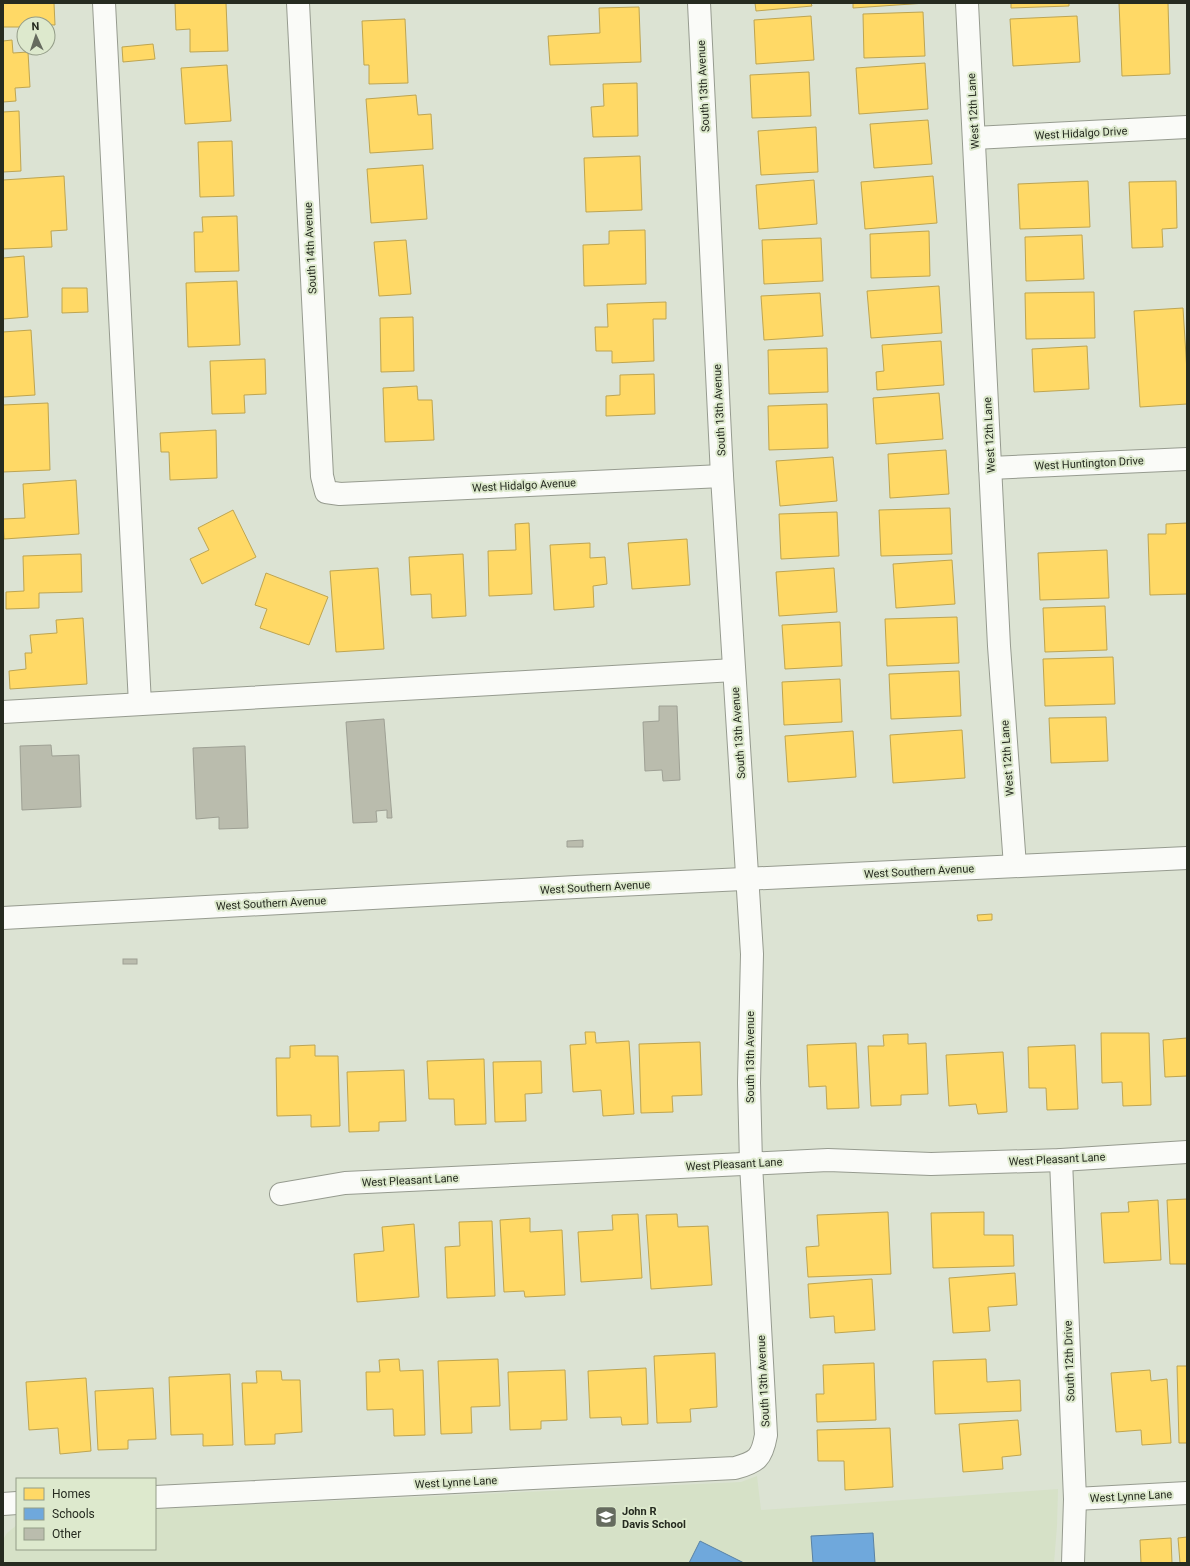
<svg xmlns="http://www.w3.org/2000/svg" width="1190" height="1566" font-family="Roboto,sans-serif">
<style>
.built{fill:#d6e1c7}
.homes{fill:#ffd966;stroke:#bea551}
.schools{fill:#6fa8dc;stroke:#5982a4}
.building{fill:#babcad;stroke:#9ea094}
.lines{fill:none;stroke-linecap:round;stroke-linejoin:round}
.minor-casing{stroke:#969b8f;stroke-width:24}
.major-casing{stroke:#969b8f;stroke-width:24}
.minor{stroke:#fafbf8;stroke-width:22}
.major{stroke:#fafbf8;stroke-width:22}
.labels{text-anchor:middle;stroke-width:4;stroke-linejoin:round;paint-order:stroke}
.street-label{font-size:11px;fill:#262b20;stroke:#dde9cd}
.poi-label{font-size:11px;font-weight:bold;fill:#262b20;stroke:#dde9cd;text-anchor:start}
</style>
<rect width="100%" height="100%" fill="#dce3d3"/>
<polygon class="built" points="757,1476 761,1510 1058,1489 1057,1526 1054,1563 4,1563 4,1538 7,1533 17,1525 17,1549 155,1549 155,1509 741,1482"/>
<g class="homes">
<polygon points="3,3 54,3 55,25 24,24 24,27 3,27"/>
<polygon points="175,3 226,3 228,51 190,52 190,29 176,30"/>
<polygon points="755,3 811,3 812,6 756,11"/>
<polygon points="853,3 926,3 853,8"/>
<polygon points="1011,3 1069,3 1069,6 1011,8"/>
<polygon points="1119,3 1168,3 1170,74 1122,76"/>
<polygon points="639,7 641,62 550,65 548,36 600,33 599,8"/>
<polygon points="923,12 925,56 864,58 863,14"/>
<polygon points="811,16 814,60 756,64 754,20"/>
<polygon points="1077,16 1080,62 1013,66 1010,19"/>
<polygon points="405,19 408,83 369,84 369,65 364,65 362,21"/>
<polygon points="12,40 13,53 28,52 30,87 15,88 16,101 3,102 3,41"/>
<polygon points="153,44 155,59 123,62 122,47"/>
<polygon points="925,63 928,109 859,114 856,68"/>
<polygon points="227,65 231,121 185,124 181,68"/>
<polygon points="809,72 811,116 752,118 750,75"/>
<polygon points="637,83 638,136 593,137 591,107 604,106 603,84"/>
<polygon points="416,95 418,115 431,114 433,149 370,153 366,99"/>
<polygon points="19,111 21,171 3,172 3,112"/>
<polygon points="928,120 932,164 874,168 870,124"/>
<polygon points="816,127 818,172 761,175 758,131"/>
<polygon points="232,141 234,196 200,197 198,142"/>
<polygon points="640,156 642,210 586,212 584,158"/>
<polygon points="423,165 427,219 371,223 367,169"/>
<polygon points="64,176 67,230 51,231 52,247 3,249 3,180"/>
<polygon points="933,176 937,223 865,229 861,182"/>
<polygon points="814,180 817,224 759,229 756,185"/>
<polygon points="1088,181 1090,227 1020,229 1018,184"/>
<polygon points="1176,181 1177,228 1162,229 1163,247 1132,248 1129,182"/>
<polygon points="237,216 239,271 195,272 194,232 203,232 202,217"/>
<polygon points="645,230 646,284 584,286 583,245 609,244 609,231"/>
<polygon points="929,231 930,276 871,278 870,234"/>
<polygon points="1082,235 1084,279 1026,281 1025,237"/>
<polygon points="821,238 823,281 764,284 762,240"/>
<polygon points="406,240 411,294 379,296 374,242"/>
<polygon points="24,256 28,317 3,319 3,258"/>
<polygon points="237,281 240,345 188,347 186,283"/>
<polygon points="939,286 942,333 871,338 867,291"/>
<polygon points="62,288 87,288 88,312 62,313"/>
<polygon points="1094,292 1095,338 1026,339 1025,293"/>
<polygon points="820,293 823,336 764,340 761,296"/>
<polygon points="666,302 666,319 653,319 654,361 612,363 612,351 596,351 595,327 608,327 607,304"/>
<polygon points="1183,308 1187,372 1187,404 1140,407 1134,311"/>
<polygon points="413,317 414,371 381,372 380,318"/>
<polygon points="31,330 35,395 3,397 3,332"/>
<polygon points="941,341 944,385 877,390 876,372 884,371 882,345"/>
<polygon points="1087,346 1089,389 1034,392 1032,349"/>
<polygon points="827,348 828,392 769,394 768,350"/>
<polygon points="265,359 266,394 244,395 245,413 212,414 210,361"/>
<polygon points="654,374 655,414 606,416 606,396 620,395 620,375"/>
<polygon points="417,386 418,400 432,400 434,440 385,442 383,388"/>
<polygon points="939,393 943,439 876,444 873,398"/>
<polygon points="48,403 50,470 3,472 3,405"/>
<polygon points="827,404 828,448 769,450 768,406"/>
<polygon points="216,430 217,478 170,480 169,452 161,452 160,433"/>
<polygon points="946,450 949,494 890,498 888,454"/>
<polygon points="833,457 837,501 780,506 776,461"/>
<polygon points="76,480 79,534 4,539 3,519 25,518 23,484"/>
<polygon points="950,508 952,554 881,556 879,510"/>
<polygon points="233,510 256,557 202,584 190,559 209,550 198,528"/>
<polygon points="837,512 839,556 781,559 779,514"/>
<polygon points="529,523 532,594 489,596 488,551 516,550 515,524"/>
<polygon points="1187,523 1187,594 1150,595 1148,534 1166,534 1166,524"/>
<polygon points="687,539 690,585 632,589 628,543"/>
<polygon points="590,543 590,558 605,557 607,584 593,586 594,607 554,610 550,545"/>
<polygon points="1107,550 1109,598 1040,600 1038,553"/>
<polygon points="81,554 82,592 39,593 39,608 6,609 6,592 24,591 23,556"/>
<polygon points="463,554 466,616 432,618 431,594 411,595 409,557"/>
<polygon points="952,560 955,604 896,608 893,564"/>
<polygon points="378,568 384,649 336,652 330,571"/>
<polygon points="834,568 837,612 779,616 776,572"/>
<polygon points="266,573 328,597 309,645 260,628 267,609 255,605"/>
<polygon points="1105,606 1107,650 1045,652 1043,608"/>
<polygon points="957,617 959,663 887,666 885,619"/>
<polygon points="83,618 87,684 10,689 9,671 26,669 25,653 32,653 30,635 57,633 56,620"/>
<polygon points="840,622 842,666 785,669 782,625"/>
<polygon points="1113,657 1115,704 1045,706 1043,659"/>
<polygon points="959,671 961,716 891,719 889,674"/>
<polygon points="840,679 842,722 784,725 782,682"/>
<polygon points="1106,717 1108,761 1051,763 1049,718"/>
<polygon points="962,730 965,778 893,783 890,735"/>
<polygon points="853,731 856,777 788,782 785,736"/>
<polygon points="992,914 992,920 978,921 977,915"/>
<polygon points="585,1032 595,1032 596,1043 629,1041 634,1114 603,1116 601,1090 573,1092 570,1045 586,1044"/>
<polygon points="1101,1033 1149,1033 1151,1105 1123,1106 1122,1082 1102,1083"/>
<polygon points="908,1034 908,1044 926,1043 928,1094 901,1095 901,1105 871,1106 868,1046 884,1046 883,1035"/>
<polygon points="1187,1038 1187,1076 1165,1077 1163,1040"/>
<polygon points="700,1042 702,1095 672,1096 673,1112 641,1113 639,1044"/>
<polygon points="856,1043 859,1108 827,1109 826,1086 809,1087 807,1045"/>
<polygon points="315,1045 315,1056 338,1056 340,1126 311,1127 311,1115 277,1116 276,1058 290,1058 290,1046"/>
<polygon points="1075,1045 1078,1109 1047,1110 1046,1088 1029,1088 1028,1047"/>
<polygon points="1003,1052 1007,1112 978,1114 976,1104 949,1106 946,1055"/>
<polygon points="484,1059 486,1124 455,1125 454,1099 429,1099 427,1061"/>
<polygon points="541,1061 542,1093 525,1094 526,1121 495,1122 493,1062"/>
<polygon points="404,1070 406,1121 379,1122 379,1131 349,1132 347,1072"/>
<polygon points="1187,1199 1187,1264 1170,1264 1167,1200"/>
<polygon points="1158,1200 1161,1260 1104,1263 1101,1213 1129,1212 1128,1202"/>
<polygon points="888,1212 891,1274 808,1277 806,1247 819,1246 817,1215"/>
<polygon points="984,1212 984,1235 1013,1235 1014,1266 933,1268 931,1213"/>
<polygon points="638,1214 642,1278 581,1282 578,1232 613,1230 612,1215"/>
<polygon points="677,1214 678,1227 708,1226 712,1285 651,1289 646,1215"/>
<polygon points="530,1218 530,1232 562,1230 565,1295 525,1297 524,1291 504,1292 500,1220"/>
<polygon points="492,1221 495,1296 447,1298 445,1247 460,1246 459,1222"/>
<polygon points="414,1224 419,1297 357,1302 354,1254 384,1251 382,1227"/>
<polygon points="1015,1273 1017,1305 988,1307 990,1331 953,1333 949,1278"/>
<polygon points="872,1279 875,1330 835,1333 834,1316 810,1318 808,1284"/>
<polygon points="715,1353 717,1407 690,1409 691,1422 657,1423 654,1356"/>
<polygon points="399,1359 400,1371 423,1370 425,1435 394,1436 393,1409 367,1410 366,1372 380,1372 379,1360"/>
<polygon points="498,1359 500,1406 471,1407 472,1433 441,1434 438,1361"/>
<polygon points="986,1359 987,1382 1020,1380 1021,1411 935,1414 933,1361"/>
<polygon points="874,1363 876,1420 817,1422 816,1394 824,1394 823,1365"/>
<polygon points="1177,1366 1187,1366 1187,1443 1179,1443"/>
<polygon points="646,1368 648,1424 622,1425 621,1417 590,1418 588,1371"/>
<polygon points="565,1370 567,1420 541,1421 541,1429 510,1430 508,1372"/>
<polygon points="1150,1370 1151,1381 1167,1379 1171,1443 1142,1445 1141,1430 1116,1432 1111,1373"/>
<polygon points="256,1371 281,1371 282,1380 300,1380 302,1432 275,1434 275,1444 245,1445 242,1383 257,1383"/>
<polygon points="230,1374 233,1445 203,1446 203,1434 171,1435 169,1377"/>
<polygon points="86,1378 91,1451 60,1454 58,1428 29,1430 26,1382"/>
<polygon points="153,1388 156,1439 128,1440 128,1449 98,1450 95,1391"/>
<polygon points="1018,1420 1021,1455 1002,1457 1003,1469 963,1472 959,1424"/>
<polygon points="890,1428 893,1487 845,1490 844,1461 818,1461 817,1430"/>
<polygon points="1187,1537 1187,1563 1180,1563 1178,1538"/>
<polygon points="1171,1538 1172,1563 1141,1563 1140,1540"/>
</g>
<g class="schools">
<polygon points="873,1533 875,1563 813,1563 811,1536"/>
<polygon points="700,1541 744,1563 689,1563"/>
</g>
<g class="building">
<polygon points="659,706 677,706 680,780 663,781 662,770 645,771 643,722 659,721"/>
<polygon points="384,719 392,818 387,818 387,810 376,811 377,822 353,823 346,722"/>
<polygon points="51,745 52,756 79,755 81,807 22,810 20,746"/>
<polygon points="245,746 248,828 219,829 219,817 196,819 193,748"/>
<polygon points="583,840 583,847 567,847 567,841"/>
<rect x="123" y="959" width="14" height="5"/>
</g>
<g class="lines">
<g class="minor-casing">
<g id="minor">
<polyline points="104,3 140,704"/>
<polyline points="298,3 322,476 326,492 340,494 722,476"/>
<polyline points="967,3 999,646 1015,866"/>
<polyline points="974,138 1187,127"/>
<polyline points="990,468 1187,459"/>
<polyline points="3,712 734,670"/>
<polyline points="1061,1160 1075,1499 1073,1563"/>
<polyline points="281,1194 345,1183 828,1160 931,1164 1061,1160 1187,1152"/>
<path d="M155 1497 735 1468C757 1462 762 1458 766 1435L751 1164 749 1083 752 954 722 476 699 3"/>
<polyline points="1075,1499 1187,1493"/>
<polyline points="3,1504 17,1503"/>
</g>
</g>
<g class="major-casing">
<polyline id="major" points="3,918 576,887 1187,858"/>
</g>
<use href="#minor" class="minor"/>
<use href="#major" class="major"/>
</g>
<defs>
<g id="school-square" transform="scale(1.15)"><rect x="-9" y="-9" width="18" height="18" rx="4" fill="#666b5f" stroke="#dde9cd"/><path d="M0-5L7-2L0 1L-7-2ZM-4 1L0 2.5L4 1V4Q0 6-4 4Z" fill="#fff"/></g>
</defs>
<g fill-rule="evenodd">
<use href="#school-square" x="606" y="1517"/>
</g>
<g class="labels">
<g class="street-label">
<text transform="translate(703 86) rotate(-93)" y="4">South 13th Avenue</text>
<text transform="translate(973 111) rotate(-93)" y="4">West 12th Lane</text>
<text transform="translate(1081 133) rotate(-3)" y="4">West Hidalgo Drive</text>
<text transform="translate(310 248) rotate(-93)" y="4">South 14th Avenue</text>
<text transform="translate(719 410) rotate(-93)" y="4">South 13th Avenue</text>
<text transform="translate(989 435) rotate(-93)" y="4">West 12th Lane</text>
<text transform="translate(1089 463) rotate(-3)" y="4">West Huntington Drive</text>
<text transform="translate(524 485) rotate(-3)" y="4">West Hidalgo Avenue</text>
<text transform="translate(738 733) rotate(-94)" y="4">South 13th Avenue</text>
<text transform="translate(1007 758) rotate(-94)" y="4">West 12th Lane</text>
<text transform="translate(919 871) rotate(-3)" y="4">West Southern Avenue</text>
<text transform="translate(595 887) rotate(-3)" y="4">West Southern Avenue</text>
<text transform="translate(271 903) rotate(-3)" y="4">West Southern Avenue</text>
<text transform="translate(750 1057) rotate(-90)" y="4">South 13th Avenue</text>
<text transform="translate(1057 1159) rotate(-3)" y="4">West Pleasant Lane</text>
<text transform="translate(734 1164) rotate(-3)" y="4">West Pleasant Lane</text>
<text transform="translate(410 1180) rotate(-3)" y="4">West Pleasant Lane</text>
<text transform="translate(1069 1361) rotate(-92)" y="4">South 12th Drive</text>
<text transform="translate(763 1381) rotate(-93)" y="4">South 13th Avenue</text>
<text transform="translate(456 1482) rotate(-3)" y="4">West Lynne Lane</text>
<text transform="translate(1131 1496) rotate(-3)" y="4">West Lynne Lane</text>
</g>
<g class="poi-label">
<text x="622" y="1515">John R<tspan x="622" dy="13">Davis School</tspan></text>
</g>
</g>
<rect width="1190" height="1566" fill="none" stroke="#262b20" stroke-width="8"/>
<rect x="16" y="1478" width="140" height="72" fill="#dde9cd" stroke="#949d88"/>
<rect x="24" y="1488" width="20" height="12" fill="#ffd966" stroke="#949d88"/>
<text x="52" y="1498" font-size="12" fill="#262b20">Homes</text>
<rect x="24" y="1508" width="20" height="12" fill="#6fa8dc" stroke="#949d88"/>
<text x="52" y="1518" font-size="12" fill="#262b20">Schools</text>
<rect x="24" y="1528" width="20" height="12" fill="#babcad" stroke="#949d88"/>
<text x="52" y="1538" font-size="12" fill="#262b20">Other</text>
<g transform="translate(36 36) rotate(357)"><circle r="19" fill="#dde9cd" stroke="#949d88"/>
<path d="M0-3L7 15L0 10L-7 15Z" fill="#666b5f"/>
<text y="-6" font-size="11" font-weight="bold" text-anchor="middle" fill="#262b20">N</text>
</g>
</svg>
